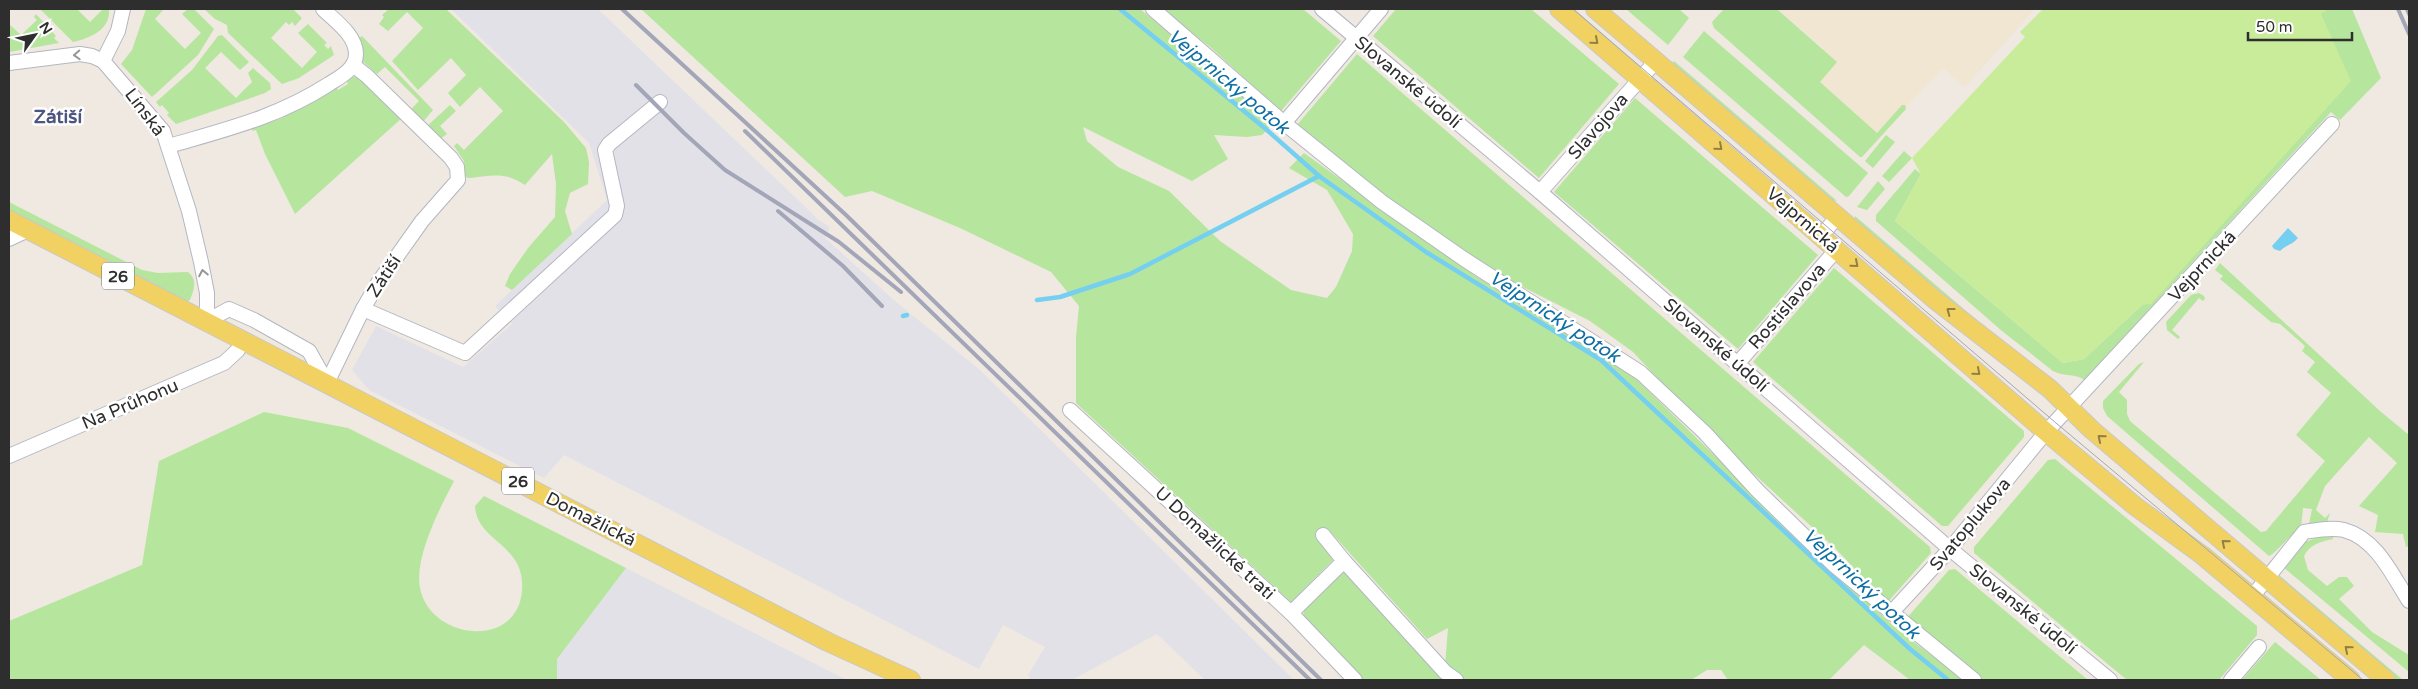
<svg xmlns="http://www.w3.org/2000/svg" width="2418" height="689" font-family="'Varela Round',sans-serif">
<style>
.industrial{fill:#e3e1e8}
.education{fill:#f0e6d1}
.green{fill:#b6e59e}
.pitch{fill:#c9ec9a}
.water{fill:#75cff0}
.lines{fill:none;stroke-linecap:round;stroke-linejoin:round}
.stream{stroke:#75cff0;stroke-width:4.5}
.minor-casing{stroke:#b4b7c1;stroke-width:16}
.major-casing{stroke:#c9c9c9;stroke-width:20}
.minor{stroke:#fff;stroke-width:14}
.major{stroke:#f2d163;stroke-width:18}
.tram{stroke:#a3a6b8;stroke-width:1}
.rail{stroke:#a3a6b8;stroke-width:4}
.oneway{stroke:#908048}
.oneway2{stroke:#969696}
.labels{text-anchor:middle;stroke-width:5;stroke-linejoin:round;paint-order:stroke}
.shield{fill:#fff;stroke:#6d6d6d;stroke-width:1}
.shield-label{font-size:16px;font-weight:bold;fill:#2e2e2e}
.street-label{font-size:18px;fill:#2e2e2e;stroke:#fff}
.water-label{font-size:19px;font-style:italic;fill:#0d6fa3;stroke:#fff}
.neighbourhood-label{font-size:19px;font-weight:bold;fill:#4d5680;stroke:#fff}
</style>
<rect width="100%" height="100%" fill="#efe9e1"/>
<g class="industrial">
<polygon points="451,9 598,9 819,220 830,227 825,238 895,301 980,370 1294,680 1205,680 1157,634 1072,680 1031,680 1028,675 1045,647 1003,625 979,669 564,455 544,478 369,390 352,370 376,326 463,367 512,324 495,306 607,200 589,143"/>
<polygon points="626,568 847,680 557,680 557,659"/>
</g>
<polygon class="education" points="1777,9 2035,9 1965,87 1943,68 1877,138 1804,72 1823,48"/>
<g class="green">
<path d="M40 9H77L90 22 103 9H109C111 29 91 38 73 42Z"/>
<polygon points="146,9 164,9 155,19 185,49 201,33 182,14 188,9 194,9 214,29 198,55 152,97 121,64 132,50"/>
<polygon points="204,9 293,9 302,18 295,26 292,22 289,25 286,22 271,38 302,68 317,52 298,33 308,24 327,43 324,45 328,49 331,46 334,55 299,78 282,84 228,33 227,25 215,19"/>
<path d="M389 9H446L564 122 586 148 589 162 588 184 570 193 565 211 572 234 512 290 505 286 510 274 528 248 555 217 556 184 552 154 525 185C504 171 492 176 468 178L465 176 464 161 454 146 457 143 464 150 503 111 480 87 460 107 448 93 466 75 451 58 418 90 392 61 423 28 407 12 388 31 379 24 384 17 382 15Z"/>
<polygon points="641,9 1140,9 1276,121 1262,135 1247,137 1214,135 1228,159 1192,181 1083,127 1087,141 1118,167 1169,191 1220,241 1291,290 1327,298 1336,287 1352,251 1353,234 1327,190 1289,168 1304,153 1474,275 1633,376 1829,567 1898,630 1964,680 1910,680 1864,645 1829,680 1728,680 1721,670 1707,670 1691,680 1464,680 1445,666 1448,628 1427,639 1328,529 1318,538 1333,560 1291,602 1076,403 1076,337 1079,306 1051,272 960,228 872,191 845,197"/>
<polygon points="1161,9 1303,9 1341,41 1281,111 1210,47"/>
<polygon points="1396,9 1531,9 1619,84 1539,178 1373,36"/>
<polygon points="1626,9 1679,9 1689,18 1668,45"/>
<polygon points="1724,9 1777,9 1837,62 1820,82 1877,133 1902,105 1905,105 1906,109 1862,157 1860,157 1714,28 1712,22"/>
<path d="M2328 9H2352L2381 78 2340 120 2331 112 2084 380C2076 373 2064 377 2053 371L2002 331 1876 221V215L1915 169 1921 174 1895 221 2063 363 2084 359 2142 305 2320 13Z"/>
<polygon points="36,14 56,36 54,38 59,43 9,52 9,24 21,35 37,20 34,17"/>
<polygon points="1704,31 1868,173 1849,196 1846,197 1683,57"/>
<polygon points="222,35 249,62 240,70 221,52 205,68 236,98 252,82 248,73 253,68 270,83 271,89 265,93 176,124 167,115 169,113 162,105 160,107 156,102 192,70 218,36"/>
<polygon points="362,36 433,110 421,124 412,108 419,101 385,67 377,74 361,60 358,39"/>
<polygon points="1357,54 1930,547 1931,553 1887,603 1835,548 1709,433 1633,352 1590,321 1511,281 1425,228 1297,125"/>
<polygon points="1674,61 1837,201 1829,200 1670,66"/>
<polygon points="351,76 359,78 402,118 295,214 265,154 256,130 252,131 253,128 282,118 336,87 338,90 348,84 346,80"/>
<polygon points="1635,98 1818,255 1738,349 1554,192"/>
<polygon points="450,105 456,111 440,126 447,134 440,139 425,128"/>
<polygon points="1886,135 1895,142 1873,168 1865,161"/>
<polygon points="1904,151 1912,158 1889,182 1882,176"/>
<polygon points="1878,181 1885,189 1867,210 1857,207"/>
<path d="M9 202 142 270 158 273 188 272C198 280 194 289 190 300L186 302 9 211Z"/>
<polygon points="1855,216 1986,328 1984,331 1855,223"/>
<path d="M2220 263 2380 411 2409 435V546L2406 547 2403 534 2375 532 2378 515 2359 506 2397 463 2369 437 2325 486 2316 510 2325 518 2330 513 2327 522 2309 524 2312 509 2303 508 2301 527C2292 533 2274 555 2269 556L2107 416 2103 408V401L2139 364 2144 362 2119 392 2127 400V414L2130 421 2261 532 2266 531 2325 461 2296 435 2331 393 2307 372 2315 362 2302 351 2305 346 2280 324 2271 322 2220 279 2223 276 2215 270Z"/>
<polygon points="1834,268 2024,431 2024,437 1948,526 1942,526 1753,362"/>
<polygon points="2199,293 2204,296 2205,299 2203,301 2199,298 2172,330 2180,337 2178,339 2167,330 2166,322 2191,295"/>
<path d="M264 412 348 428 454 481C440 508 414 557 420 588 430 640 517 650 522 591 526 543 477 543 475 506L484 496 626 568 557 659V680H9V621L142 565 159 461Z"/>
<polygon points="2055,459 2257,626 2257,635 2219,680 2127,680 1974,553 1974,547 2048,460"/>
<path d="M2320 536 2333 537V539C2320 542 2310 544 2304 556L2308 570 2327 586 2339 577H2347L2354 586 2339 599 2372 632 2409 655V672L2283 567 2303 543Z"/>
<polygon points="1955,569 2088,680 1980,680 1905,620 1949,570"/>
<polygon points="1344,572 1445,680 1364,680 1303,616 1305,607"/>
<polygon points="2279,575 2403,680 2389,680 2277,576"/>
<polygon points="2275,642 2321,680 2242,680"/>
</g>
<polygon class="pitch" points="2043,9 2328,9 2321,14 2351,81 2151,304 2142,305 2084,359 2063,363 1895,221 1921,174 1912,158 2025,37 2020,32"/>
<path class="water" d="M2288 228 2298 238C2292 245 2286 245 2280 251L2274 249 2272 246Z"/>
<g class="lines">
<g class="stream">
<polyline points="1120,9 1267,130 1319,176 1426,252 1601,360 1910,649 1948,680"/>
<polyline points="1037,300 1060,297 1130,274 1319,176"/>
<polyline points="903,316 907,315"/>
</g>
<g class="minor-casing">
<g id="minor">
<polyline points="1153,9 1284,123 1382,202 1464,259 1641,373 1705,433 1757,490 1834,565 1974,680"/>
<polyline points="1322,9 1540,192 1950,549 2110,680"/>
<polyline points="103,61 118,31 123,9"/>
<polyline points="9,63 80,54 92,56 103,61 163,131 189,211 201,262 207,293 207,321 229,309 254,320 309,351 327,383"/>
<polyline points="1284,123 1381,9"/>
<path d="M169 146C227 129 278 117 329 84 340 77 356 69 356 54 356 35 335 21 323 9"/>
<polyline points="1540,192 1656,61"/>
<polyline points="1822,235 1837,217"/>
<polyline points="9,239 28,230"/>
<polyline points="363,309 465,353 615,215 617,206 605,150 609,144 660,102"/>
<polyline points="1738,363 1837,249"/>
<polyline points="327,383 363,309 378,283 422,221 458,180 457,167 451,158 367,76 353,65"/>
<polyline points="1070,410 1291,613 1355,680"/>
<polyline points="9,456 224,363 238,350 242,340"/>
<polyline points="1323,535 1344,561"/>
<path d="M2252 597 2304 532C2317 530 2331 527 2344 530 2377 539 2392 575 2409 601"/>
<polyline points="1291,613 1344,561 1445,672 1456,680"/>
<polyline points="1891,613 1950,549 2046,432 2332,124"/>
<polyline points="2231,680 2259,647"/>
</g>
</g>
<g class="major-casing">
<g id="major">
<polyline points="1559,9 2046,432 2135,506 2202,555 2351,680"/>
<polyline points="1595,9 1934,299 2050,389 2092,430 2386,680"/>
<polyline points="9,220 828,642 911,680"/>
</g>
</g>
<use href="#minor" class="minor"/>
<use href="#major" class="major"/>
<polyline class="tram" points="1573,9 2056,423 2363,680"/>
<g class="rail">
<polyline points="622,9 846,215 1321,680"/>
<polyline points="2398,9 2409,34"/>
<polyline points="2407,9 2409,14"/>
<polyline points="636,85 684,133 725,170 839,242 901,292"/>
<polyline points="745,131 1310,680"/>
<polyline points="778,211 843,266 882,306"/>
</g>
</g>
<defs><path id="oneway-chevron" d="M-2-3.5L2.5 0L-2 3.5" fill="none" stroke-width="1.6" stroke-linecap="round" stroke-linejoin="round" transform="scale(1.25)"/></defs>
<g class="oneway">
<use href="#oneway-chevron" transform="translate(1595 41) rotate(41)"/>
<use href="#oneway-chevron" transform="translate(1719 147) rotate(41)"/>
<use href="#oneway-chevron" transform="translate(1855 264) rotate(41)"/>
<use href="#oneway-chevron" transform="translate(1950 311) rotate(-143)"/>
<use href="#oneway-chevron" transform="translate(1977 372) rotate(41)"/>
<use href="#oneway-chevron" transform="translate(2101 438) rotate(-140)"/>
<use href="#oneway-chevron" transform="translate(2225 543) rotate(-140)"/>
<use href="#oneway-chevron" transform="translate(2348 649) rotate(-140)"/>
</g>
<g class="oneway2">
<use href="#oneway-chevron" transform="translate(77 55) rotate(177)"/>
<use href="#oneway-chevron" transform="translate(203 273) rotate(-101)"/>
</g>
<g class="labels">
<g class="shield">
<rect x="102" y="262.5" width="32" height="27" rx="4"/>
<rect x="502" y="467.5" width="32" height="27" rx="4"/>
</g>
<g class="shield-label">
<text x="118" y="282">26</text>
<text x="518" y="487">26</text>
</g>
<g class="street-label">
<text transform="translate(1408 82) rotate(40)" y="6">Slovanské údolí</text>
<text transform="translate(145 112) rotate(53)" y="6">Línská</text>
<text transform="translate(1598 126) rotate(-49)" y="6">Slavojova</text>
<text transform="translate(1803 220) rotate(41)" y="6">Vejprnická</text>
<text transform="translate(2202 266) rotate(-47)" y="6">Vejprnická</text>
<text transform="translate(384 276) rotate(-57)" y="6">Zátiší</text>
<text transform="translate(1787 306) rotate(-49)" y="6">Rostislavova</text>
<text transform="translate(1716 345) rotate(41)" y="6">Slovanské údolí</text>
<text transform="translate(130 404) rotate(-23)" y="6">Na Průhonu</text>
<text transform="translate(591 519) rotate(27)" y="6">Domažlická</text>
<text transform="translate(1970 524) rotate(-50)" y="6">Svatoplukova</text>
<text transform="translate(1215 543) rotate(43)" y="6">U Domažlické trati</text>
<text transform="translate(2023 609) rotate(39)" y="6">Slovanské údolí</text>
</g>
<g class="water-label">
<text transform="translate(1229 81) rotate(40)" y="7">Vejprnický potok</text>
<text transform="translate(1555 316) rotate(33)" y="7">Vejprnický potok</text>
<text transform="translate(1862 583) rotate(43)" y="7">Vejprnický potok</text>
</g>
<g class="neighbourhood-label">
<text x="58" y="123">Zátiší</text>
</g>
</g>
<rect width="2418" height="689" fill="none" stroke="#2e2e2e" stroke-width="20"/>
<g transform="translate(35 35) rotate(57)" stroke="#ffffff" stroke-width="4" paint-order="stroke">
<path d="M0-4L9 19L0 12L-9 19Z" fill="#2e2e2e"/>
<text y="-8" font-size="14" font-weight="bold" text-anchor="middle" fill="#2e2e2e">N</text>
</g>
<path d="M2248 32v8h104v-8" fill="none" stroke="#2e2e2e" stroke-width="2.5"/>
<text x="2256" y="32" font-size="15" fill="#2e2e2e" stroke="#ffffff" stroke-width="4" paint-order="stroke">50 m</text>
</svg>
